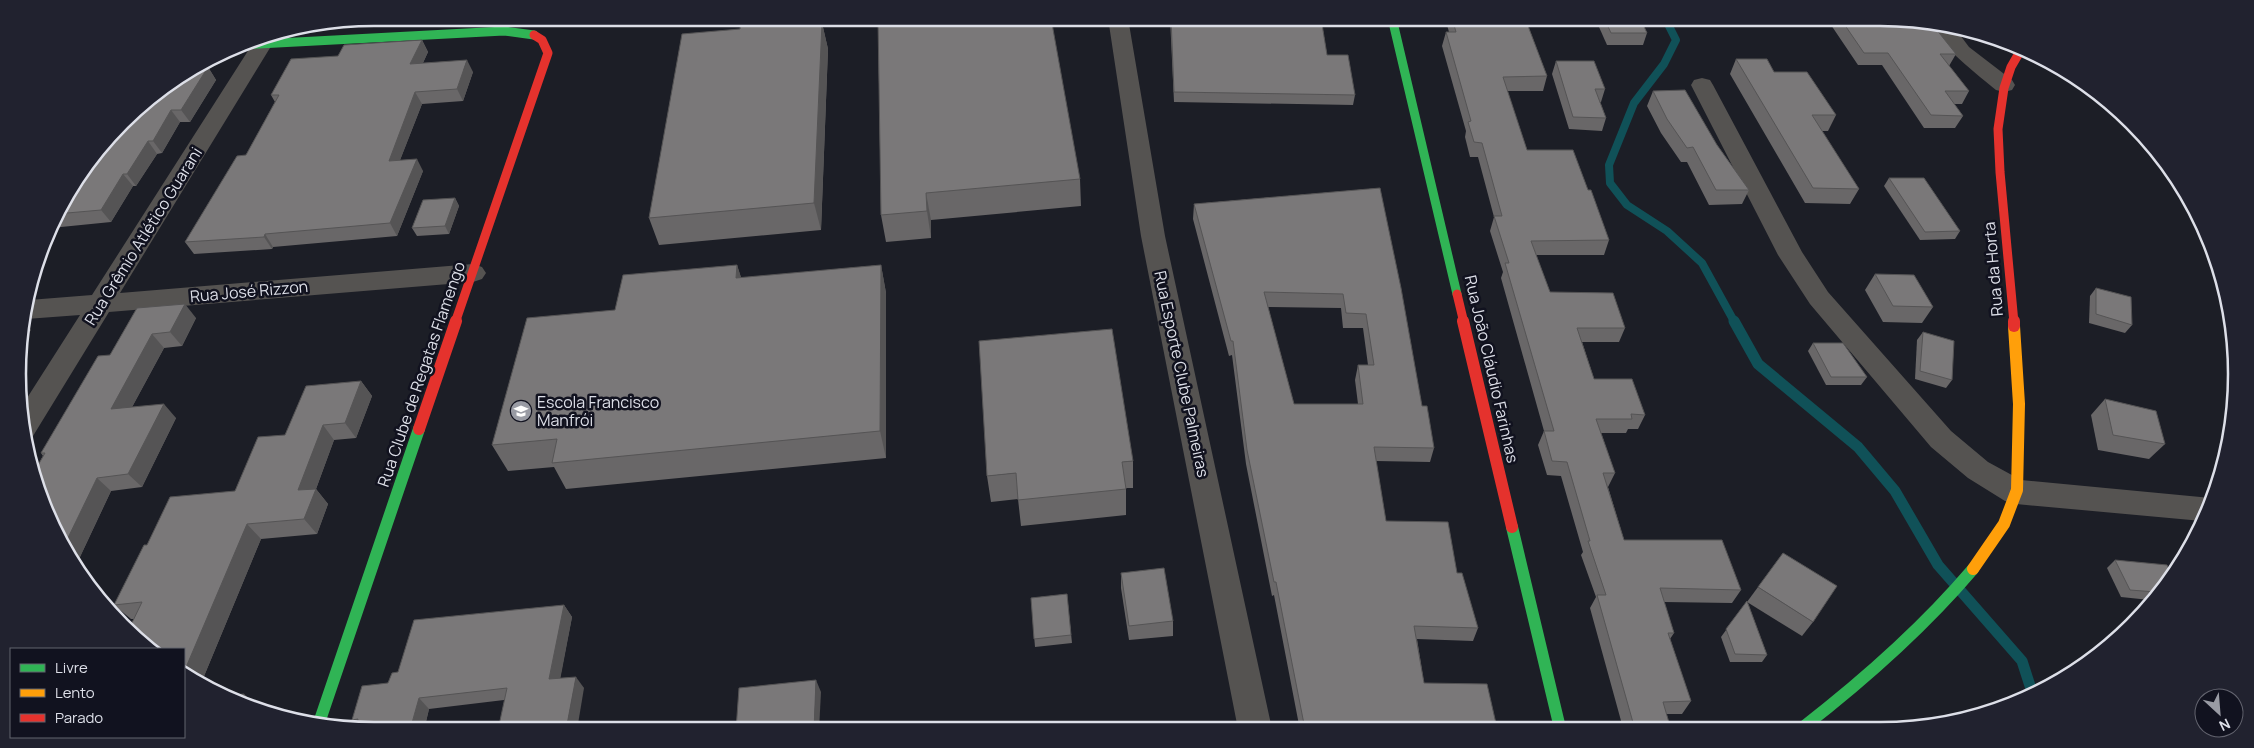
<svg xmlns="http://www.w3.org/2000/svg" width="2254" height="748" font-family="Manrope,sans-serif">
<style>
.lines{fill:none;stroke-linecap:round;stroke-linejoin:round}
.stream-far1{stroke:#105158;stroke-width:8}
.stream{stroke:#105158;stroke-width:11}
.street{fill:#555351;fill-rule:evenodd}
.fast-far1{stroke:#30b455;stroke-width:9}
.fast{stroke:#30b455;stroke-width:12}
.slow{stroke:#ff9f0a;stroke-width:12}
.jam-far1{stroke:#e5322d;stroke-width:9}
.jam{stroke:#e5322d;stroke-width:12}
.wall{fill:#696768;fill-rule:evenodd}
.shaded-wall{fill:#555455}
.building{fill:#7a7879;stroke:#555455;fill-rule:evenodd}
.labels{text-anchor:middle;stroke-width:5;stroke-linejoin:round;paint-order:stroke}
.street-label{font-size:16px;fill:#dddfe8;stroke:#11121f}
.poi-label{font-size:16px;fill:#dddfe8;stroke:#11121f;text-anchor:start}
.rim{fill:none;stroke:#dddfe8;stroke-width:2.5}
</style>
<rect width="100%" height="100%" fill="#1c1e26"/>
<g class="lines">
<polyline class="stream-far1" points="1665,18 1676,40 1664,64 1634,103 1609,165 1610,183 1627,205 1667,231 1702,263 1735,323"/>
<polyline class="stream" points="1734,321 1758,364 1858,447 1895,491 1938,565 2022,661 2033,695"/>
<g class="street">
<polygon points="1108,18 1128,18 1165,236 1272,729 1238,729 1141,236"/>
<path d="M1933 24 1954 27 1969 47 2012 80 2015 85 2012 90 2004 92 1996 90C1982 78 1934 42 1933 24Z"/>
<polygon points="263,37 270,39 273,43 120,293 473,264 482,267 486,273 482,279 473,282 109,312 33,436 25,438 20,409 80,315 26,319 23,319 29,300 92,295 253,43 255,39"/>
<polygon points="1702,78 1710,80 1713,85 1802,252 1828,292 1951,431 1988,462 2021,480 2211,498 2202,521 2016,504 2005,501 1968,478 1931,447 1810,304 1778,255 1691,85 1694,80"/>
</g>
<g class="fast-far1">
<polyline points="1392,18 1457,294"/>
<polyline points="238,45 504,31 534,35"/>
</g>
<g class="fast">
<polyline points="1512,527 1560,728"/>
<polyline points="319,723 419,429"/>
<path d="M1802 728C1864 680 1922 629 1973 569"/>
</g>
<polyline class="slow" points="1973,569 2004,524 2017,490 2019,404 2014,326"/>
<g class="jam-far1">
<polyline points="1457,294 1464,323"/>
<polyline points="455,323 548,53 542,40 534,35"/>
<polyline points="2014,323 2000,172 1998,129 2004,88 2011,67 2022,48"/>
</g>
<g class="jam">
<polyline points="1463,321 1512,527"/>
<polyline points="2014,321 2014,326"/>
<polyline points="419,429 456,321"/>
</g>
</g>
<g class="wall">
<polygon points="1170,18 1321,18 1327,55 1355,95 1353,105 1174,102"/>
<polygon points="1445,18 1525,18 1547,76 1543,91 1507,91 1527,150 1588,190 1609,240 1604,255 1536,255 1550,292 1625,328 1619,342 1582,342 1594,379 1645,415 1638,429 1628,429 1626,433 1601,433 1615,473 1608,487 1624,540 1741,590 1732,603 1664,602 1674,633 1670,639 1691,701 1682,714 1666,714 1670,726 1668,728 1623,728 1590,608 1596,597 1581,555 1583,552 1561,476 1547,475 1538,445 1544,431 1501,278 1503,272 1490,231 1494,217 1478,157 1470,157 1465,137 1466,131 1442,46 1446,32 1449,32"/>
<polygon points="1595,18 1640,18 1647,33 1643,45 1607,45"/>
<polygon points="1831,18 1880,18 1956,54 1949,66 1969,91 1962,104 1954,104 1963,116 1955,128 1924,128 1882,65 1858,65 1829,22"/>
<polygon points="878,19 1080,179 1081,206 931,220 931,238 886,242 881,215"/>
<polygon points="802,20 802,24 822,23 828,49 821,230 659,245 649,218 740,29"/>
<polygon points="422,40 428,52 423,63 473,72 463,101 422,104 400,160 423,171 397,236 273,247 272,249 194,254 185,242 246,155 275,102 271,95 338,56"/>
<polygon points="1736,59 1774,72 1836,115 1828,131 1821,131 1859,189 1850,204 1805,203 1730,74"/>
<polygon points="1556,61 1605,89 1601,102 1600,102 1606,118 1602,131 1569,129 1552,74"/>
<polygon points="208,67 216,80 190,122 180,122 162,153 157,154 136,186 133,186 111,222 51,228 54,216 91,157"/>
<polygon points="1653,91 1717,145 1749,190 1742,204 1709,205 1687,162 1681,162 1661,133 1647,106"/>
<polygon points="1889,178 1960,231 1955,239 1920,240 1884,186"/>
<path d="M1380 188 1422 406 1434 448 1430 462 1376 461 1386 521 1457 573 1478 628 1473 641 1417 639 1424 683 1497 728 1292 729V725H1299L1274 595 1272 596 1246 464 1232 355 1229 356 1193 219 1194 204ZM1268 307 1341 308 1343 328H1363L1368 365H1358L1355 380 1358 404H1294Z"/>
<polygon points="455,198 459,206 449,234 417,236 412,228"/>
<polygon points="737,265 741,278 881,265 886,293 886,458 566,489 554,467 508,471 492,445 615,310"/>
<polygon points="1875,274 1933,307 1922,323 1883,322 1865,290"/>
<polygon points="2096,288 2132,325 2125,333 2089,323 2090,296"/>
<polygon points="137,308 196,318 182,346 164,348 132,407 176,418 142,487 111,491 79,559 72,560 33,474 43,456 41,453 110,355"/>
<polygon points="1923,332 1952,380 1946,388 1915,379 1917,340"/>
<polygon points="1813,343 1867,377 1861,385 1826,385 1808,351"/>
<polygon points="361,381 372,396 356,438 334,440 316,489 328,504 317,534 261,539 202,681 184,674 134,619 131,619 114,605 147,545 235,491 285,435"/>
<polygon points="2105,399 2165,444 2149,459 2098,450 2091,415"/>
<polygon points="1133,461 1133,488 1126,488 1126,515 1021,526 1018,499 991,502 987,476"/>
<polygon points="2115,560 2171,573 2150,600 2121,597 2107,568"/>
<polygon points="1121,573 1173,621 1173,636 1129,640 1121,588"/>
<polygon points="1758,587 1813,622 1802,636 1747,602"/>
<polygon points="1067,594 1072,643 1035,647 1031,598"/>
<polygon points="1747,601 1767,655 1762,662 1730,662 1721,637"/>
<polygon points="564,605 572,617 560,678 584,688 504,700 429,709 424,730 374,730 357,725 352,720 398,672"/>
</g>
<g class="shaded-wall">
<polygon points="795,18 801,18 802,20 801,51 795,25"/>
<polygon points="822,23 828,49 821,230 814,203"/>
<polygon points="422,40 428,52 416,77 410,64"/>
<polygon points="467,60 473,72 463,101 457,89"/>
<polygon points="208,67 216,80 190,122 181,110"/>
<polygon points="415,92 422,104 395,173 389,161"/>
<polygon points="171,110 180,122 162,153 153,141"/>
<polygon points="148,141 157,154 136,186 127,174"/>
<polygon points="417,159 423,171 397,236 390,223"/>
<polygon points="123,174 133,186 111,222 101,210"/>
<polygon points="926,193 931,220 931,238 927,211"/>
<polygon points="455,198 459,206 449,234 445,226"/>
<polygon points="265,234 273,247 272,249 264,237"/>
<polygon points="737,265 746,292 736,278"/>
<polygon points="881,265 886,293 886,458 880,431"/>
<polygon points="185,304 196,318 182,346 170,332"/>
<polygon points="22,322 31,330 25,339 28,342 20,355 21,328"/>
<polygon points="152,334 164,348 124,422 111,409"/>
<polygon points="361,381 372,396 356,438 345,423"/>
<polygon points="164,404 176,418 142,487 128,474"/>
<polygon points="323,425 334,440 316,489 328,504 317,534 304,519 298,490"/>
<polygon points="97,478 111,491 79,559 67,549 65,544"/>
<polygon points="247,524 261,539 202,681 205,684 189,676 184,672"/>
<polygon points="564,605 572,617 558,691 549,679"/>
<polygon points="576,677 584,688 577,730 566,730"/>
<polygon points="816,680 821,692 819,730 814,730"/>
<polygon points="244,694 259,707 259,708 242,700"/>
<polygon points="419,698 429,709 424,730 410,730"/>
</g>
<g class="building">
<polygon points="741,18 795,18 795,25 822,23 814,203 649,218 682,34 740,29"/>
<polygon points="895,18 1051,18 1080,179 926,193 927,211 881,215 878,19"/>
<polygon points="1171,18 1321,18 1327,55 1348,55 1355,95 1174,92"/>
<polygon points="1452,18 1525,18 1547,76 1503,77 1527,150 1573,150 1588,190 1591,190 1609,240 1531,241 1550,292 1613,293 1625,328 1577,328 1594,379 1632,379 1645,415 1631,414 1632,419 1596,419 1615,473 1603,473 1624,540 1722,540 1741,590 1660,588 1674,633 1668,633 1691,701 1663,702 1670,726 1634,726 1597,595 1606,595 1588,541 1590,541 1567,462 1552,461 1544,431 1554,431 1505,263 1509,263 1494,216 1502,216 1482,143 1474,142 1468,122 1471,121 1446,32 1456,32"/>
<polygon points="1604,18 1640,18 1647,33 1611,33"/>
<polygon points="1840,18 1880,18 1932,24 1956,54 1940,54 1969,91 1945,91 1963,116 1931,115 1888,53 1864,53"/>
<polygon points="422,40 410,64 467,60 457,89 415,92 389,161 417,159 390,223 265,234 264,237 185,242 237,156 246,155 279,95 271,95 291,59 338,56 344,45"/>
<polygon points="1736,59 1767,59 1774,72 1807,72 1836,115 1812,115 1859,189 1813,188"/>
<polygon points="1556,61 1594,61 1605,89 1595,89 1606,118 1573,117"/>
<polygon points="208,67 181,110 171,110 153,141 148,141 127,174 123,174 101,210 56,214 91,157 139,106 200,68"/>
<polygon points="1685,90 1717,145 1749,190 1716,190 1693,147 1687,148 1667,119 1653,91"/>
<polygon points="1889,178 1924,178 1960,231 1925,232"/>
<path d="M1380 188 1401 288 1422 406H1427L1434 448 1374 447 1386 521 1448 522 1457 573H1462L1478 628 1414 626 1424 683 1487 684 1497 728 1293 729 1292 725 1304 724 1276 582H1274L1247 450 1233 341H1231L1194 204ZM1264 292 1343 294 1346 313 1366 314 1374 365H1358L1363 404H1294Z"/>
<polygon points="455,198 445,226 412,228 423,200"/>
<polygon points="737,265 736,278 881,265 880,431 552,463 557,439 492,445 527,318 615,310 623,275"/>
<polygon points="1875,274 1914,275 1933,307 1893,306"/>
<polygon points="2096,288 2131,297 2132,325 2096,314"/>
<polygon points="185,304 170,332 152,334 111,409 164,404 128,474 97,478 65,544 33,474 45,453 41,453 98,356 110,355 137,308"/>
<polygon points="1112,329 1133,461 1122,462 1126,489 1018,500 1016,473 987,476 979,341"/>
<polygon points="1923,332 1954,341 1952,380 1920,371"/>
<polygon points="1813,343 1843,343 1867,377 1831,377"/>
<polygon points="361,381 345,423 323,425 298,490 316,489 304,519 247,524 184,672 191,671 189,676 184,674 184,649 150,649 128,631 142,602 114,605 144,545 147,545 170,497 235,491 258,437 285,435 306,386"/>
<polygon points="2105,399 2156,411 2165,444 2113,435"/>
<polygon points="1783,553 1837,586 1813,622 1758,587"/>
<polygon points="2115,560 2167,565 2171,573 2156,592 2130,590"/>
<polygon points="1164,568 1173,621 1129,626 1121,573"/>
<polygon points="1067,594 1071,635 1034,639 1031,598"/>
<polygon points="1747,601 1767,655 1735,654 1726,629"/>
<polygon points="564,605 549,679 576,677 566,730 498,730 507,688 419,698 410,730 374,730 356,728 358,719 352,720 362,686 388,683 392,673 398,672 414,620"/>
<polygon points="816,680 814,730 749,730 749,728 736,730 739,688"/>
<polygon points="244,694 242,700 231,695"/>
</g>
<defs>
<g id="school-disc" transform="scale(1.125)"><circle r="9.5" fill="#999ba4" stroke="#11121f"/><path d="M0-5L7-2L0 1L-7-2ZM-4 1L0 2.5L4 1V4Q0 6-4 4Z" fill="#fff"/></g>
</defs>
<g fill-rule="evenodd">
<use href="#school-disc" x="521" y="411"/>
</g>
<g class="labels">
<g class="street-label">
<text transform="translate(143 236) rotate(-58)" y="6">Rua Grêmio Atlético Guarani</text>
<text transform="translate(1993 269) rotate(-95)" y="6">Rua da Horta</text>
<text transform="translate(249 291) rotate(-5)" y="6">Rua José Rizzon</text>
<text transform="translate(1492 369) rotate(77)" y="6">Rua João Cláudio Farinhas</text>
<text transform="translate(421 374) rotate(-71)" y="6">Rua Clube de Regatas Flamengo</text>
<text transform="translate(1182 374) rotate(78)" y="6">Rua Esporte Clube Palmeiras</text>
</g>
<g class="poi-label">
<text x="537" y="408">Escola Francisco<tspan x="537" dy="18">Manfrói</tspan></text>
</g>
</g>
<path d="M0 0H2254V748H0ZM374 26H1880A348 348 0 0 1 2228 374V374A348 348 0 0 1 1880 722H374A348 348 0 0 1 26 374V374A348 348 0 0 1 374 26Z" fill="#21222f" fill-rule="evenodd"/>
<path class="rim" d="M374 26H1880A348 348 0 0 1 2228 374V374A348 348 0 0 1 1880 722H374A348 348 0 0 1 26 374V374A348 348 0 0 1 374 26Z"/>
<rect x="10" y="648" width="175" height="90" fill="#11121f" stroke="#63646f"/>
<rect x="20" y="664" width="25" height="8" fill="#30b455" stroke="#63646f"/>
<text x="55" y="673" font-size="15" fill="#dddfe8">Livre</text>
<rect x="20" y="689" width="25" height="8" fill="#ff9f0a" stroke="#63646f"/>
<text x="55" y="698" font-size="15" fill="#dddfe8">Lento</text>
<rect x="20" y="714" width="25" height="8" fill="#e5322d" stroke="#63646f"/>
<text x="55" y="723" font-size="15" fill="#dddfe8">Parado</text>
<g transform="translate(2219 713) rotate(154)"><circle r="24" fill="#11121f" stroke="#63646f"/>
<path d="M0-4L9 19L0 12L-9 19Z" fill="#999ba4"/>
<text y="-8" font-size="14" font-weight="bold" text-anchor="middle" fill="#dddfe8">N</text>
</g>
</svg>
